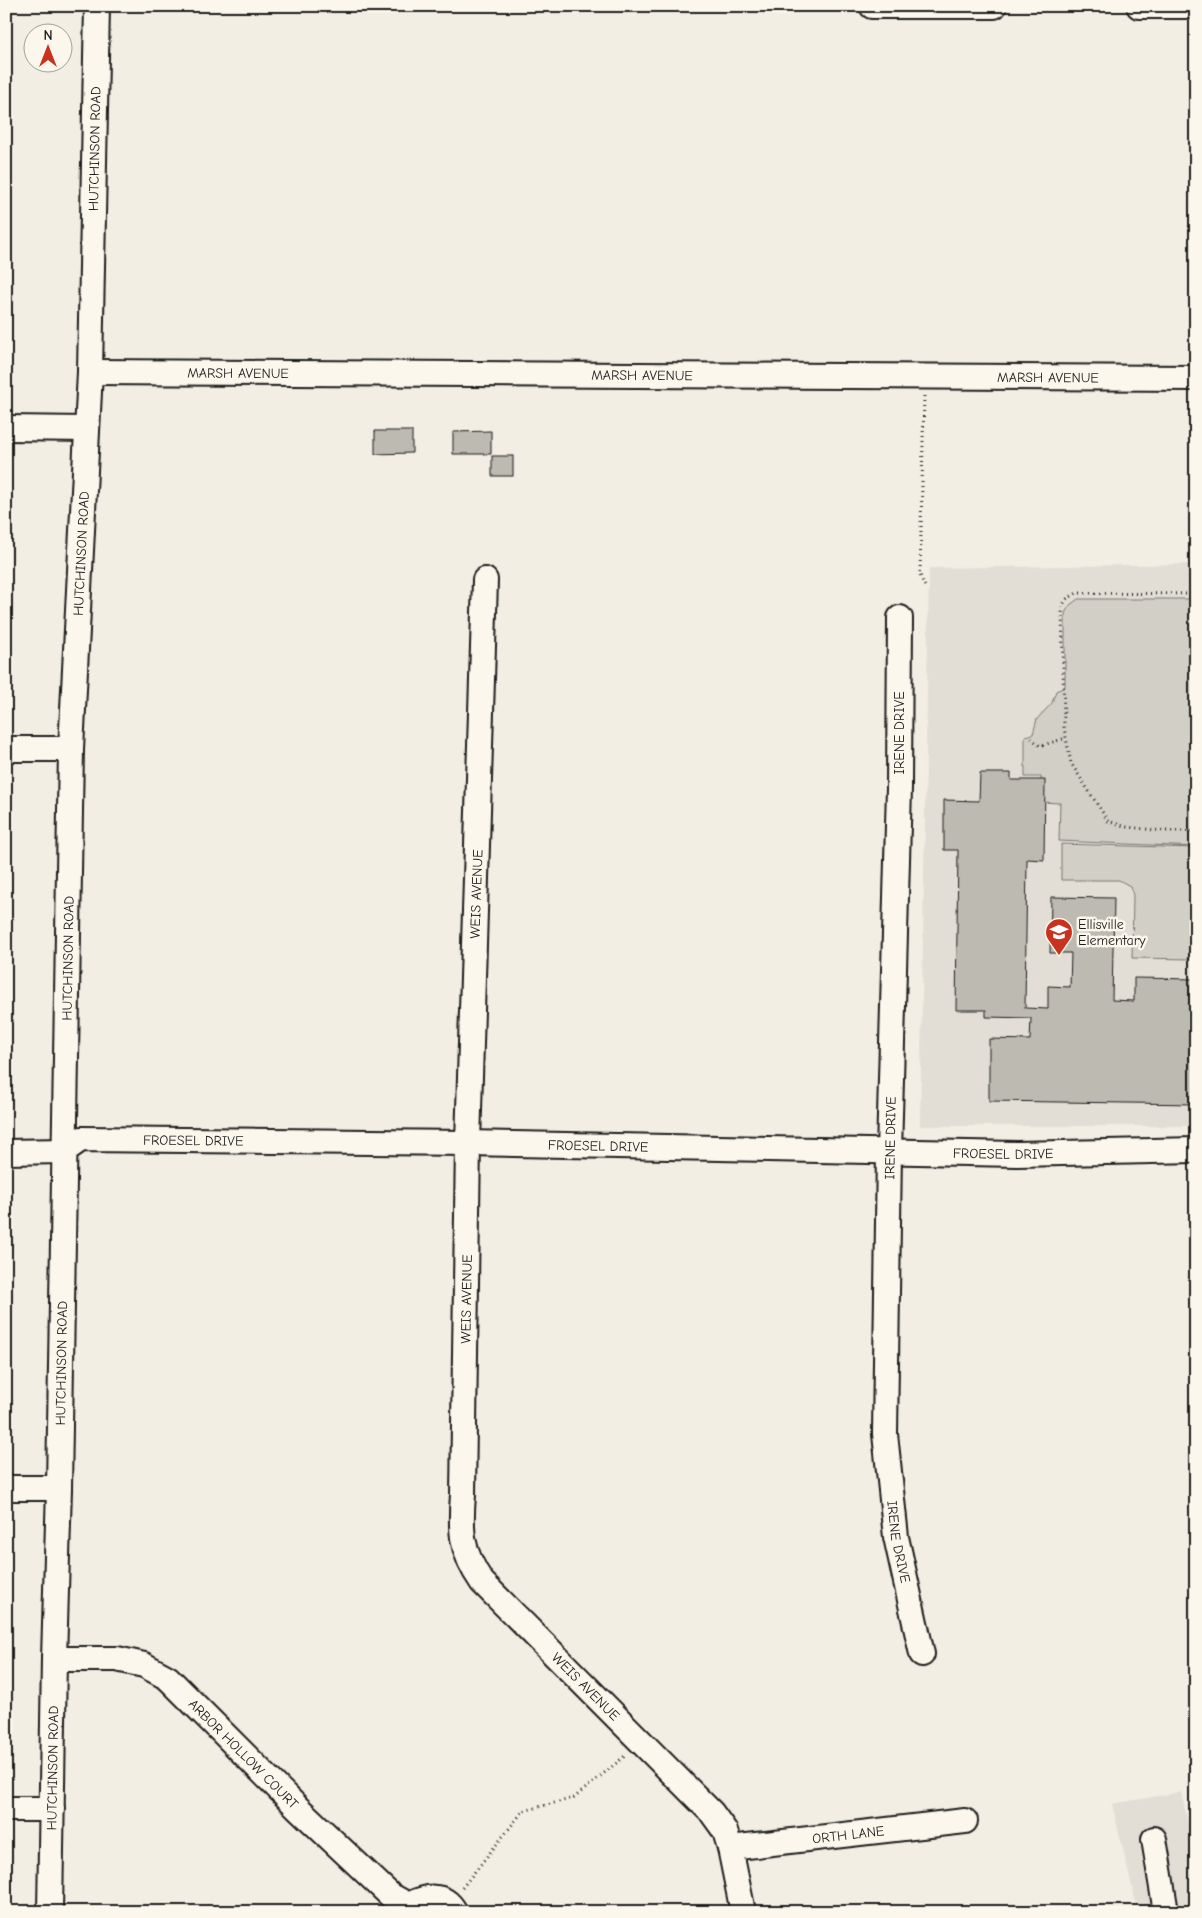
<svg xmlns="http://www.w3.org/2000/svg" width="1202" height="1918" font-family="'Comic Neue',sans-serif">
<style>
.built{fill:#e2ded5}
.green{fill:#d2cfc6;stroke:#777671}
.building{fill:#bdbab1;stroke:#1c1c1c}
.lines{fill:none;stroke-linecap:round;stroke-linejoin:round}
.minor-casing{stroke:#1c1c1c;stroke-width:28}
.path{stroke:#1c1c1c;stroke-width:3;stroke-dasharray:1 4;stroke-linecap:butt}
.minor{stroke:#fbf7ec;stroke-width:24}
.labels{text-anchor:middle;stroke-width:5;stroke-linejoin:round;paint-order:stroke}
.street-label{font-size:14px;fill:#1c1c1c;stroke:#fbf7ec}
.poi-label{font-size:14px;fill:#1c1c1c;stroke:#fbf7ec;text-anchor:start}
</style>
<rect width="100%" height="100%" fill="#f2eee4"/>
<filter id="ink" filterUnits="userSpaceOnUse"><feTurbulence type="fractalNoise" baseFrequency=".02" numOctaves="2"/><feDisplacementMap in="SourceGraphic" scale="10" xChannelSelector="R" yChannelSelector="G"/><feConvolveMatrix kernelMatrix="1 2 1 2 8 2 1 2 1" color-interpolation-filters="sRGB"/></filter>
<g filter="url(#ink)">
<g class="built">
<polygon points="1196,564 1196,1126 920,1126 929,568"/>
<polygon points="1181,1792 1196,1858 1196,1912 1138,1912 1112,1804"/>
</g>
<g class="green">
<polygon points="1078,599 1196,599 1196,847 1059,841 1060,803 1040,802 1041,777 1025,777 1025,736 1033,734 1037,719 1052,703 1056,691 1065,687 1065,613 1070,605"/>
<polygon points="1061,844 1196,848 1196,889 1193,889 1192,959 1132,958 1133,895 1130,886 1119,880 1061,880"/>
</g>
<g class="building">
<polygon points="375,431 412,431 412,453 375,454"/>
<polygon points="491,431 491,454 453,454 453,432"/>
<rect x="492" y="456" width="21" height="20"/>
<polygon points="980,773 1011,773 1011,780 1045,780 1044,860 1027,859 1025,1008 1048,1009 1048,986 1070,987 1071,953 1050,953 1051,897 1114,898 1112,1000 1134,1001 1134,978 1196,979 1196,1104 989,1101 989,1039 1030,1040 1031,1018 986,1017 986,1010 956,1010 958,850 944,850 944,800 979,801"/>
<polygon points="842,1907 843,1912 818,1912"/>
</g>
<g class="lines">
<g class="minor-casing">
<g id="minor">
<polyline points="872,6 994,6"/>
<polyline points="1139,6 1196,6"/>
<path id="s1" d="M90 372 1196 378"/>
<polyline points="6,428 87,429"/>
<path id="s2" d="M485 580 468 1143 463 1495C460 1531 461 1552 482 1582L712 1813 725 1831 730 1848 743 1912"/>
<path id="s3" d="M900 618 899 788 889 1152 885 1434 896 1537 922 1654"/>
<polyline points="6,749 71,749"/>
<path id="s4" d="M6 1152 64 1151 81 1139 468 1143 1017 1154 1196 1150"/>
<polyline points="6,1488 59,1488"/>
<path id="s5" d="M54 1659H117L144 1665 168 1678 299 1809 390 1895 408 1905"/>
<polyline points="6,1809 52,1809"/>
<polyline points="1154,1839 1166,1912"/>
<path id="s6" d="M730 1848 965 1821"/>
<path d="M408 1905C425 1897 444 1891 455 1912"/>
<path id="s7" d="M50 1912 54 1659 59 1488 71 749 90 372 97 6"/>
</g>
</g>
<g class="path">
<polyline points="924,396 920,575 926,589"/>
<polyline points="1196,594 1077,593 1067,599 1062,606 1064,728 1071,763 1108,821 1127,827 1164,831 1196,831"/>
<polyline points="1031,738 1040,746 1066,738"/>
<polyline points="462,1888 523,1811 574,1798 626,1755"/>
</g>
<use href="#minor" class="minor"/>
</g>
</g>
<defs>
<g id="school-pin" transform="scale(1.4375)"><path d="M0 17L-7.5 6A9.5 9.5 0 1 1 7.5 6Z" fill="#c8321e" stroke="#fbf7ec"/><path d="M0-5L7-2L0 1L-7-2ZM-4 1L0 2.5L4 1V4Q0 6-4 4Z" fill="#fff"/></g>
</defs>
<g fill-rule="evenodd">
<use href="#school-pin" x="1059" y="932"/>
</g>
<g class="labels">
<g class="street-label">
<text dy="5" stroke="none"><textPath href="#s7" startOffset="1764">HUTCHINSON ROAD</textPath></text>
<text dy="5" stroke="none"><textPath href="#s1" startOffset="148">MARSH AVENUE</textPath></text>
<text dy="5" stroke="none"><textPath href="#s1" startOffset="552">MARSH AVENUE</textPath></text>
<text dy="5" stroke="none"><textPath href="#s1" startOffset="958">MARSH AVENUE</textPath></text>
<text dy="5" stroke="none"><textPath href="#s7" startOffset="1359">HUTCHINSON ROAD</textPath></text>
<text transform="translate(899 733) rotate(-90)" y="5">IRENE DRIVE</text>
<text transform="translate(476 894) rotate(-88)" y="5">WEIS AVENUE</text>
<text dy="5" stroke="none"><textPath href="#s7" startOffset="954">HUTCHINSON ROAD</textPath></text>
<text transform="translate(890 1138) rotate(-89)" y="5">IRENE DRIVE</text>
<text dy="5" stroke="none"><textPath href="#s4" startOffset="191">FROESEL DRIVE</textPath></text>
<text dy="5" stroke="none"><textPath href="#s4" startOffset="596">FROESEL DRIVE</textPath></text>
<text dy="5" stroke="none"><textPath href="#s4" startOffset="1001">FROESEL DRIVE</textPath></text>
<text transform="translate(466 1299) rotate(-89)" y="5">WEIS AVENUE</text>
<text dy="5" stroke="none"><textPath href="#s7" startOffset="549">HUTCHINSON ROAD</textPath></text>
<text dy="5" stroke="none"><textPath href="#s3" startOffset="925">IRENE DRIVE</textPath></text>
<text dy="5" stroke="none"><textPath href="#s2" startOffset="1154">WEIS AVENUE</textPath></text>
<text dy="5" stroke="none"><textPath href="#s5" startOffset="225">ARBOR HOLLOW COURT</textPath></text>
<text dy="5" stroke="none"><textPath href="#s7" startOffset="144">HUTCHINSON ROAD</textPath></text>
<text dy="5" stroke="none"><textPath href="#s6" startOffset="119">ORTH LANE</textPath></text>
</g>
<g class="poi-label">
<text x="1078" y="929">Ellisville<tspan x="1078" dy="16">Elementary</tspan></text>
</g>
</g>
<rect width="1202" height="1918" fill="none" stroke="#fbf7ec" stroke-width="25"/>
<rect x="12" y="12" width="1177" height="1893" fill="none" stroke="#1c1c1c" stroke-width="2" filter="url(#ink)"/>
<g transform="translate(48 48)"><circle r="24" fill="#fbf7ec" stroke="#a29f99"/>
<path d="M0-4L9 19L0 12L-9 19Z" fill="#c8321e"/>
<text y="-8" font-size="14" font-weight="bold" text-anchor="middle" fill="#1c1c1c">N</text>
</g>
</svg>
